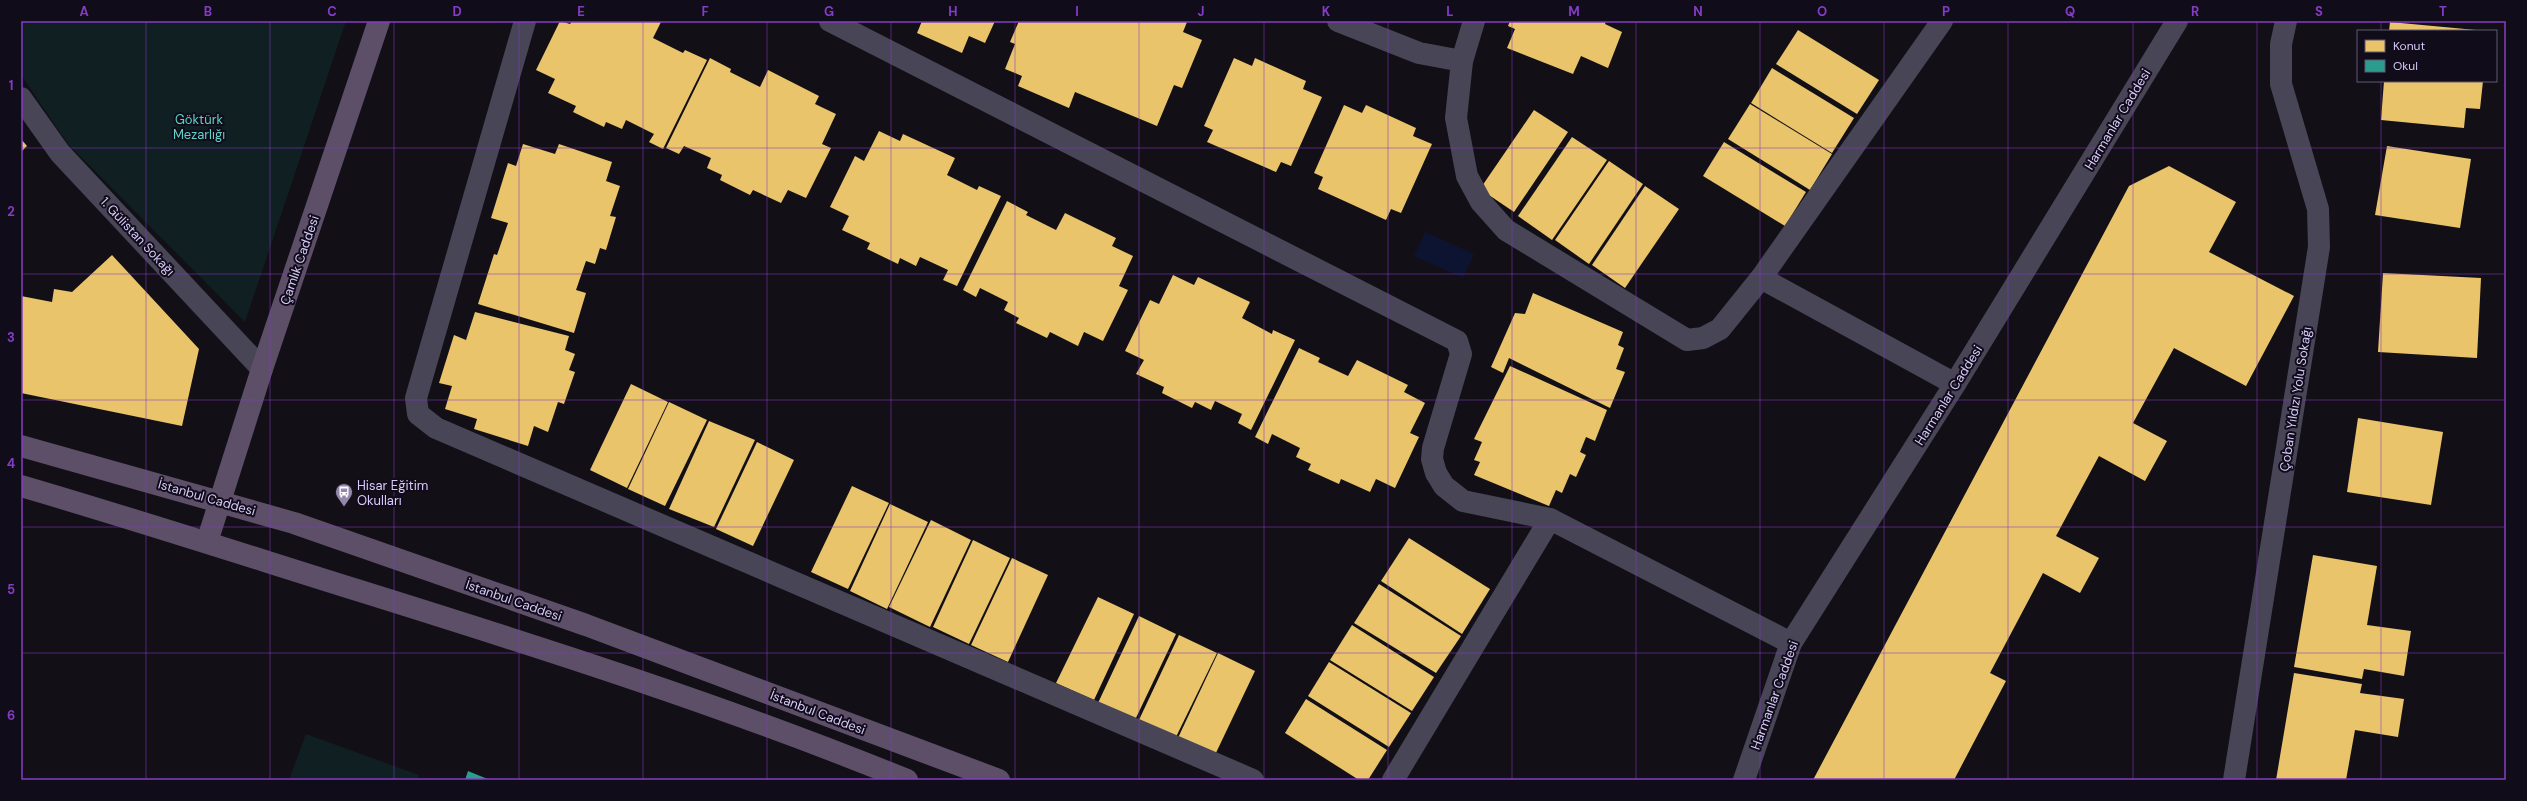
<svg xmlns="http://www.w3.org/2000/svg" width="2527" height="801" font-family="'DM Sans',sans-serif">
<style>
.green{fill:#101f22}
.water{fill:#0d1431}
.homes{fill:#e9c46a}
.schools{fill:#2a9d8f}
.lines{fill:none;stroke-linecap:round;stroke-linejoin:round}
.minor{stroke:#484557;stroke-width:22}
.major{stroke:#5d4f68;stroke-width:22}
.grid{fill:none;stroke:#843cc5;stroke-width:1;stroke-opacity:0.55}
.labels{text-anchor:middle;stroke-width:4;stroke-linejoin:round;paint-order:stroke}
.park-label{font-size:13px;fill:#5ed3c7;stroke:#110c1a}
.street-label{font-size:13px;fill:#d7cafa;stroke:#110c1a}
.poi-label{font-size:13px;fill:#d7cafa;stroke:#110c1a;text-anchor:start}
.neatline{fill:none;stroke:#843cc5;stroke-width:1.5}
.grid-label{font-size:13px;text-anchor:middle;font-weight:bold;fill:#843cc5}
</style>
<rect width="100%" height="100%" fill="#121016"/>
<g class="green">
<polygon points="21,21 346,21 245,322 68,144 21,75"/>
<polygon points="306,734 419,775 417,780 289,780"/>
</g>
<polygon class="water" points="1425,232 1474,254 1463,278 1414,256"/>
<g class="homes">
<polygon points="560,21 570,24 572,21 660,21 661,22 653,38 683,53 685,50 707,60 663,149 649,142 654,134 626,120 622,129 606,122 604,127 573,112 576,106 548,93 555,79 536,70"/>
<polygon points="922,21 995,21 985,43 969,36 962,53 917,33"/>
<polygon points="1019,21 1185,21 1187,22 1183,32 1202,40 1182,88 1174,85 1157,126 1075,92 1069,108 1018,86 1022,76 1005,69 1015,44 1010,42"/>
<polygon points="1510,21 1606,21 1605,24 1622,32 1608,68 1581,56 1573,74 1507,48 1515,29 1508,26"/>
<polygon points="2390,22 2476,30 2476,31 2389,31"/>
<polygon points="1798,30 1879,80 1857,114 1776,64"/>
<polygon points="710,58 731,69 730,72 760,87 768,70 819,96 815,104 836,114 822,144 831,148 806,198 788,190 781,203 753,190 750,195 720,180 722,175 707,168 711,158 684,146 679,154 666,148"/>
<polygon points="1234,58 1252,66 1255,58 1306,81 1303,89 1322,97 1291,166 1281,162 1276,172 1207,142 1213,130 1204,126"/>
<polygon points="1772,68 1854,118 1832,153 1751,103"/>
<polygon points="2384,81 2483,81 2480,109 2466,108 2464,128 2381,120"/>
<polygon points="1750,104 1832,154 1810,190 1728,139"/>
<polygon points="1344,105 1362,113 1366,105 1416,128 1413,136 1432,144 1401,213 1391,209 1386,220 1318,189 1323,177 1314,173"/>
<polygon points="1534,110 1568,132 1514,212 1480,189"/>
<polygon points="879,131 900,141 903,134 955,158 947,175 977,190 979,186 1001,196 957,286 943,280 948,270 920,257 916,266 900,258 898,264 867,249 870,243 842,230 849,216 830,207 855,156 864,161"/>
<polygon points="1572,137 1607,160 1552,240 1518,216"/>
<polygon points="21,139 27,146 21,152"/>
<polygon points="1724,142 1806,192 1785,226 1703,176"/>
<polygon points="523,144 555,154 559,144 612,162 606,181 620,186 610,216 616,217 606,250 600,248 595,264 586,261 576,290 586,293 574,333 478,304 494,254 497,255 508,223 491,218 508,163 516,166"/>
<polygon points="2387,146 2471,159 2460,228 2375,215"/>
<polygon points="1609,161 1643,184 1589,264 1555,240"/>
<polygon points="2169,166 2236,202 2209,252 2294,296 2246,386 2174,348 2133,423 2167,441 2145,481 2099,456 2056,536 2099,558 2080,593 2043,573 1990,673 2006,681 1954,780 1813,780 2129,186"/>
<polygon points="1645,186 1679,209 1625,288 1592,265"/>
<polygon points="1007,201 1028,212 1026,215 1056,230 1065,213 1116,238 1112,246 1133,256 1119,286 1128,290 1103,341 1084,332 1078,346 1050,332 1047,338 1016,323 1019,318 1004,310 1008,302 980,288 976,297 963,290"/>
<polygon points="112,255 199,349 182,426 21,393 21,296 52,302 54,289 72,292"/>
<polygon points="2383,273 2481,278 2477,358 2378,352"/>
<polygon points="1173,275 1194,285 1198,277 1250,302 1242,318 1272,334 1273,330 1295,340 1251,430 1238,423 1242,414 1215,401 1211,410 1195,402 1192,408 1162,393 1164,387 1136,374 1144,360 1125,351 1150,300 1159,304"/>
<polygon points="1533,293 1623,332 1618,345 1624,348 1616,369 1625,372 1610,408 1509,358 1503,373 1491,367 1515,313 1525,314"/>
<polygon points="475,312 569,336 565,350 575,354 569,370 575,372 564,404 558,402 548,432 534,426 528,446 474,429 477,419 445,409 452,386 439,383 454,335 466,340"/>
<polygon points="1299,348 1320,358 1318,362 1348,376 1357,360 1408,385 1404,392 1425,403 1410,433 1419,437 1395,488 1376,479 1370,492 1341,479 1339,484 1308,470 1311,464 1296,457 1300,448 1272,434 1268,444 1255,437"/>
<polygon points="1510,366 1607,410 1595,441 1586,437 1580,452 1586,455 1576,477 1570,474 1562,493 1556,490 1549,506 1474,475 1480,462 1474,460 1482,442 1474,439"/>
<polygon points="631,384 668,402 627,488 590,470"/>
<polygon points="669,402 707,420 665,506 628,489"/>
<polygon points="2358,418 2443,432 2431,505 2347,492"/>
<polygon points="709,421 755,440 714,527 669,509"/>
<polygon points="757,442 794,460 753,546 716,529"/>
<polygon points="852,486 889,503 848,589 811,572"/>
<polygon points="890,504 928,522 887,609 850,591"/>
<polygon points="931,520 971,540 930,627 889,607"/>
<polygon points="1409,538 1490,589 1462,634 1381,581"/>
<polygon points="973,540 1010,558 969,644 933,627"/>
<polygon points="2313,555 2377,566 2367,625 2411,631 2404,676 2364,669 2362,679 2294,667"/>
<polygon points="1012,558 1048,575 1008,662 971,645"/>
<polygon points="1379,584 1461,636 1436,673 1354,623"/>
<polygon points="1098,597 1134,614 1094,700 1056,683"/>
<polygon points="1139,616 1176,634 1135,720 1098,703"/>
<polygon points="1352,625 1434,677 1412,711 1330,660"/>
<polygon points="1179,635 1217,653 1175,739 1138,722"/>
<polygon points="1218,653 1255,671 1214,757 1177,740"/>
<polygon points="1329,662 1411,713 1389,747 1308,696"/>
<polygon points="2294,673 2362,684 2360,693 2404,699 2398,737 2355,730 2346,780 2276,780"/>
<polygon points="1306,699 1387,750 1368,780 1359,780 1285,733"/>
</g>
<polygon class="schools" points="468,771 490,780 465,780"/>
<g class="lines">
<g class="minor">
<polyline points="525,21 416,398 418,414 436,428 1253,780"/>
<polyline points="830,21 1457,341 1461,354 1433,448 1432,459 1436,473 1444,486 1463,501 1550,519 1791,643"/>
<polyline points="1338,21 1419,53 1462,61"/>
<polyline points="1474,21 1462,61 1456,118 1467,176 1481,202 1506,230 1687,340 1703,338 1720,329 1761,278 1942,21"/>
<polyline points="21,98 60,153 262,369"/>
<polyline points="1761,278 1955,384"/>
<polyline points="1393,780 1550,519"/>
<polyline points="1744,780 1791,643 1955,384 2177,21"/>
<polyline points="2234,780 2319,247 2318,209 2281,84 2281,44 2286,21"/>
</g>
<g class="major">
<polyline points="21,446 294,523 586,625 999,780"/>
<path d="M21 486C134 519 245 555 357 590 543 648 728 707 907 780"/>
<polyline points="207,542 262,369 379,21"/>
</g>
</g>
<path class="grid" d="M146 21V780M270 21V780M394 21V780M519 21V780M643 21V780M767 21V780M891 21V780M1015 21V780M1139 21V780M1264 21V780M1388 21V780M1512 21V780M1636 21V780M1760 21V780M1884 21V780M2008 21V780M2133 21V780M2257 21V780M2381 21V31M2381 81V780M21 148H2506M21 274H2506M21 400H2506M21 527H2506M21 653H2506"/>
<defs>
<g id="bus-pin" transform="scale(0.9)"><path d="M0 17L-7.5 6A9.5 9.5 0 1 1 7.5 6Z" fill="#9289aa" stroke="#110c1a"/><path d="M-5-6H5V4H4V6H2V4H-2V6H-4V4H-5ZM-3.5-4V0h7V-4ZM-3.5 1.2v1.5H-2V1.2ZM2 1.2v1.5H3.5V1.2Z" fill="#fff"/></g>
</defs>
<g fill-rule="evenodd">
<use href="#bus-pin" x="344" y="492"/>
</g>
<g class="labels">
<g class="park-label">
<text x="199" y="124">Göktürk<tspan x="199" dy="15">Mezarlığı</tspan></text>
</g>
<g class="street-label">
<text transform="translate(2117 119) rotate(-59)" y="5">Harmanlar Caddesi</text>
<text transform="translate(138 236) rotate(47)" y="5">1. Gülistan Sokağı</text>
<text transform="translate(299 260) rotate(-71)" y="5">Çamlık Caddesi</text>
<text transform="translate(1948 395) rotate(-58)" y="5">Harmanlar Caddesi</text>
<text transform="translate(2295 399) rotate(-81)" y="5">Çoban Yıldızı Yolu Sokağı</text>
<text transform="translate(207 497) rotate(16)" y="5">İstanbul Caddesi</text>
<text transform="translate(514 600) rotate(19)" y="5">İstanbul Caddesi</text>
<text transform="translate(1774 695) rotate(-70)" y="5">Harmanlar Caddesi</text>
<text transform="translate(818 712) rotate(21)" y="5">İstanbul Caddesi</text>
</g>
<g class="poi-label">
<text x="357" y="490">Hisar Eğitim<tspan x="357" dy="15">Okulları</tspan></text>
</g>
</g>
<rect width="2527" height="801" fill="none" stroke="#110c1a" stroke-width="44"/>
<rect x="2357" y="30" width="140" height="52" fill="#110c1a" stroke="#605874"/>
<rect x="2365" y="40" width="20" height="12" fill="#e9c46a" stroke="#605874"/>
<text x="2393" y="50" font-size="12" fill="#d7cafa">Konut</text>
<rect x="2365" y="60" width="20" height="12" fill="#2a9d8f" stroke="#605874"/>
<text x="2393" y="70" font-size="12" fill="#d7cafa">Okul</text>
<rect x="22" y="22" width="2483" height="757" class="neatline"/>
<g class="grid-label">
<text x="84" y="16">A</text>
<text x="208" y="16">B</text>
<text x="332" y="16">C</text>
<text x="457" y="16">D</text>
<text x="581" y="16">E</text>
<text x="705" y="16">F</text>
<text x="829" y="16">G</text>
<text x="953" y="16">H</text>
<text x="1077" y="16">I</text>
<text x="1201" y="16">J</text>
<text x="1326" y="16">K</text>
<text x="1450" y="16">L</text>
<text x="1574" y="16">M</text>
<text x="1698" y="16">N</text>
<text x="1822" y="16">O</text>
<text x="1946" y="16">P</text>
<text x="2070" y="16">Q</text>
<text x="2195" y="16">R</text>
<text x="2319" y="16">S</text>
<text x="2443" y="16">T</text>
<text x="11" y="90">1</text>
<text x="11" y="216">2</text>
<text x="11" y="342">3</text>
<text x="11" y="468">4</text>
<text x="11" y="594">5</text>
<text x="11" y="720">6</text>
</g>
</svg>
